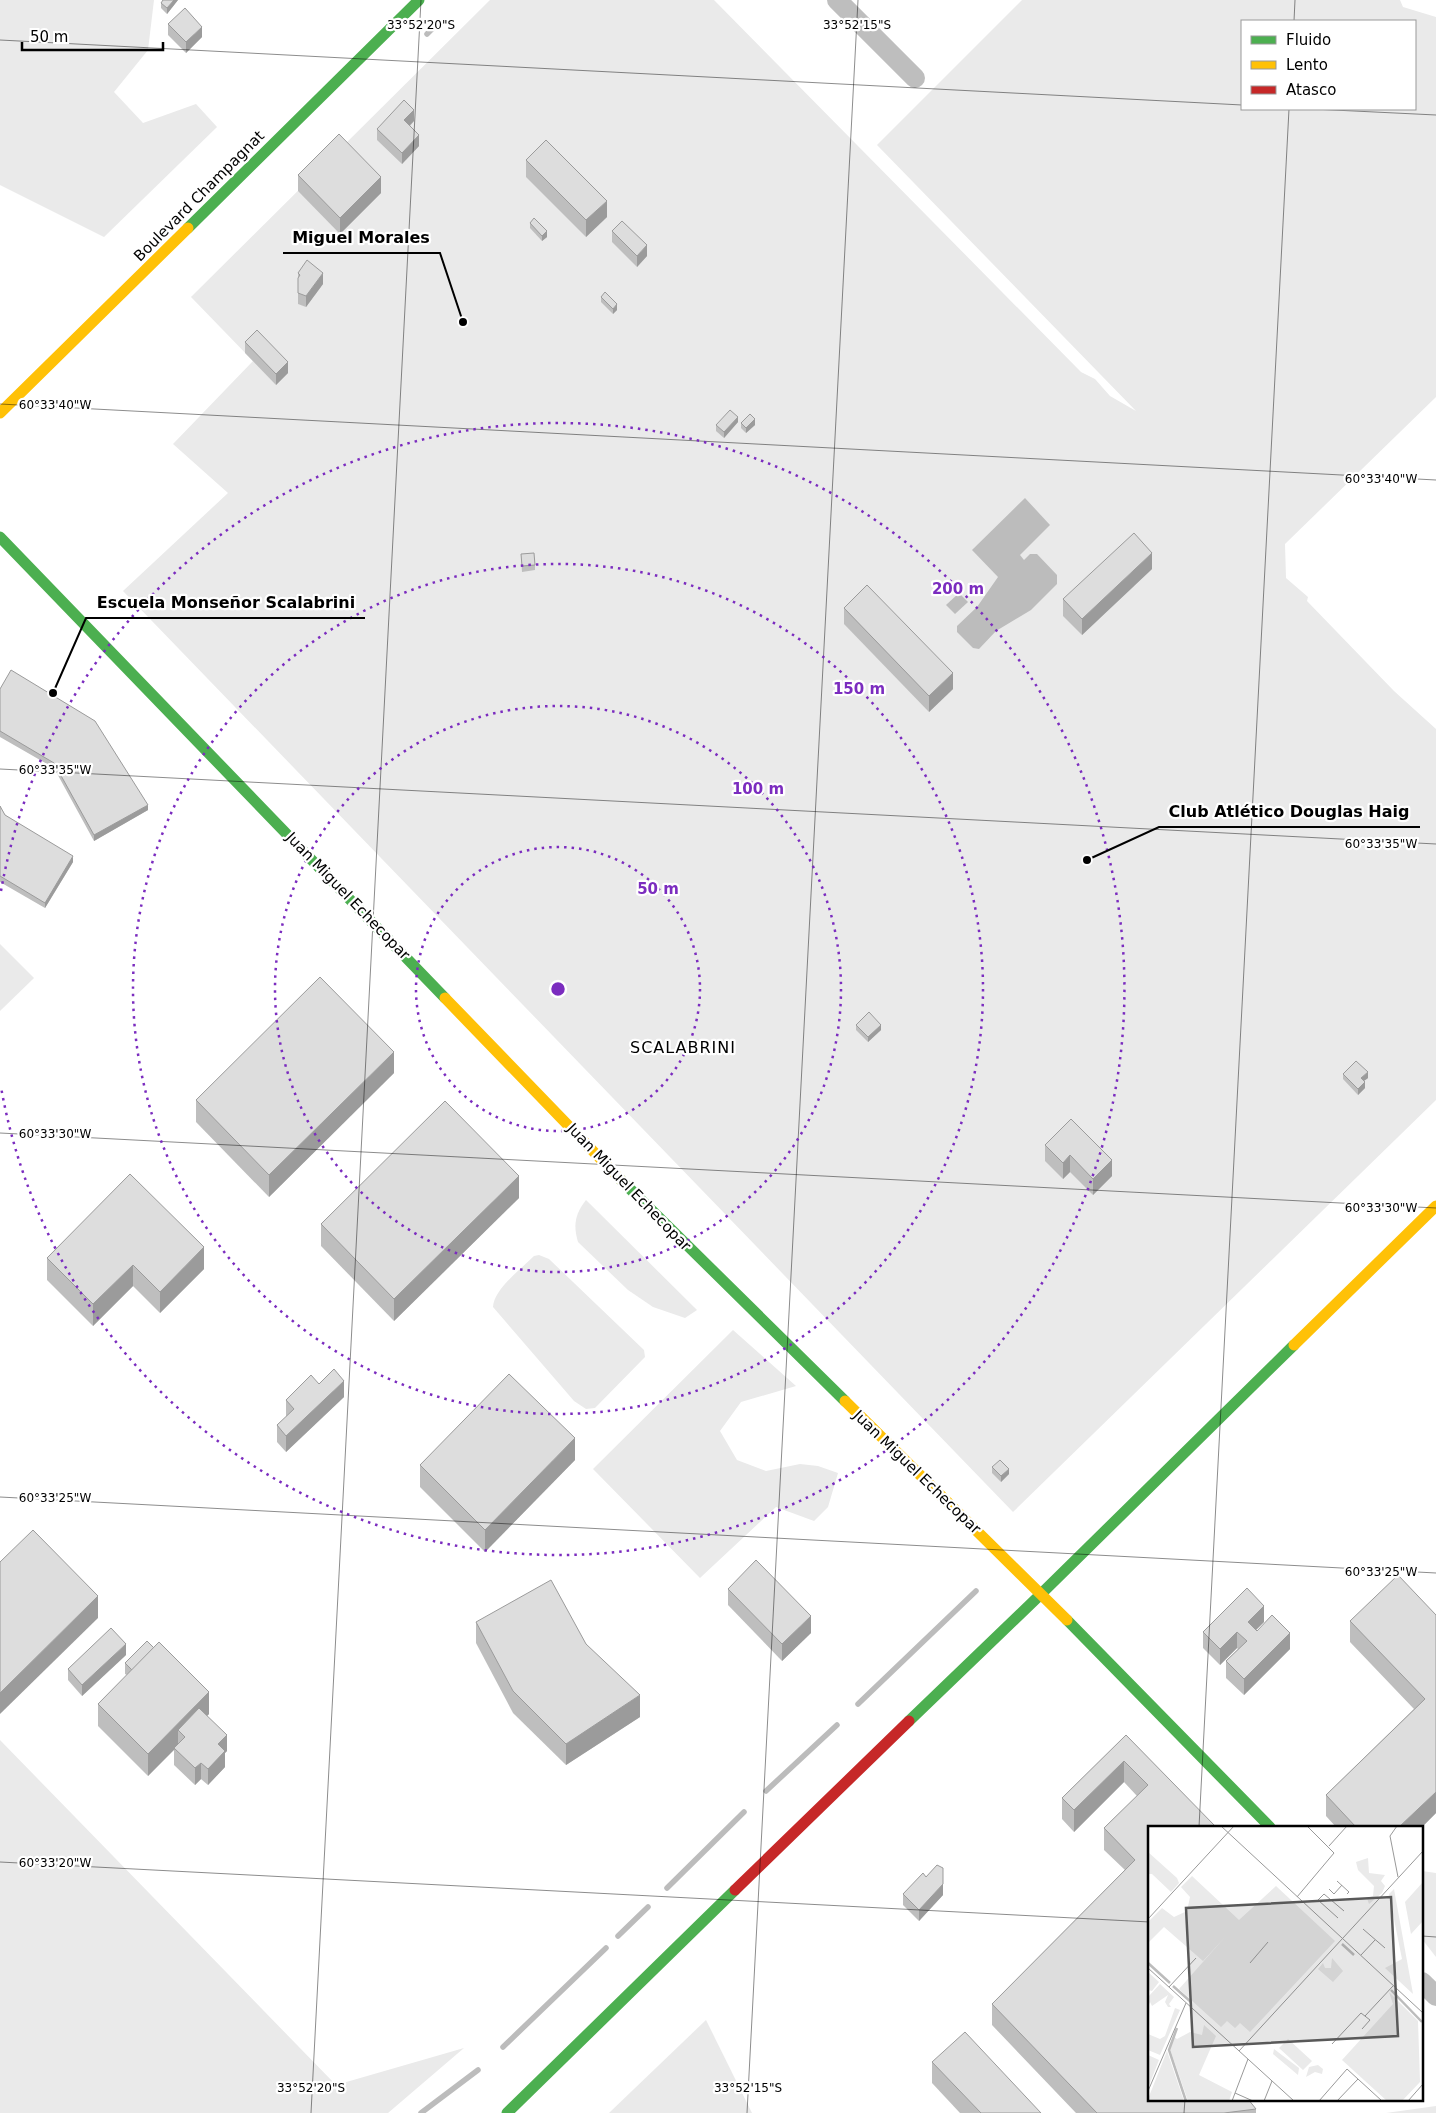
<svg xmlns="http://www.w3.org/2000/svg" width="1436" height="2113" font-family="'DejaVu Sans',sans-serif">
<style>
.green{fill:#eaeaea;fill-rule:evenodd}
.water{fill:#bcbcbc}
.lines{fill:none;stroke-linecap:round;stroke-linejoin:round}
.stream{stroke:#bcbcbc;stroke-width:5.5}
.street{stroke:#bebebe;stroke-width:20}
.fast{stroke:#4caf50;stroke-width:11}
.slow{stroke:#ffc107;stroke-width:11}
.jam{stroke:#c62828;stroke-width:11}
.wall{fill:#bebebe}
.shaded-wall{fill:#9b9b9b}
.building{fill:#ddd;stroke:#9b9b9b}
.ticks{fill:none;stroke:#000;stroke-width:1;stroke-opacity:0.45}
.ring{fill:none;stroke:#7b2cbf;stroke-width:2.5;stroke-dasharray:2.5 5}
.labels{text-anchor:middle;stroke-width:4.5;stroke-linejoin:round;paint-order:stroke}
.street-label{font-size:15px;fill:#000;stroke:#fff}
.neighbourhood-label{font-size:16px;letter-spacing:1px;fill:#000;stroke:#fff}
.inset-river{fill:none;stroke:#bcbcbc;stroke-width:2.5}
.inset-road{fill:none;stroke:#999;stroke-width:1}
.view{fill:#595959;fill-opacity:0.15;stroke:#595959;stroke-width:2.5}
.inset-edge{fill:none;stroke:#000;stroke-width:2.5}
.ticks-label{font-size:12px;text-anchor:middle;fill:#000;stroke:#fff;stroke-width:4.5;stroke-linejoin:round;paint-order:stroke}
.centre{fill:#7b2cbf;stroke:#fff;stroke-width:2.5}
.ring-label{font-size:15px;text-anchor:middle;font-weight:bold;fill:#7b2cbf;stroke:#fff;stroke-width:4.5;stroke-linejoin:round;paint-order:stroke}
.leader{fill:none;stroke:#000;stroke-width:2}
.callout-dot{fill:#000;stroke:#fff;stroke-width:2}
.callout-label{font-size:16px;text-anchor:middle;font-weight:bold;fill:#000;stroke:#fff;stroke-width:4.5;stroke-linejoin:round;paint-order:stroke}
</style>
<rect width="100%" height="100%" fill="#fff"/>
<g class="green">
<polygon points="0,0 154,0 148,50 114,92 143,123 196,104 217,127 104,237 0,185"/>
<path d="M490 0H714L1081 372 1095 379 1110 396 1136 411 877 145 1022 0H1400L1403 7 1436 17V397L1285 544 1286 578 1308 597 1307 601 1394 691 1436 729V1100L1013 1512 123 591 228 493 173 444 253 361 191 297ZM1242 21H1415V109H1242Z"/>
<polygon points="0,944 34,978 0,1011"/>
<path d="M586 1200 697 1310 685 1318 653 1307 628 1290 578 1242C573 1225 575 1214 586 1200Z"/>
<path d="M539 1255 549 1259 644 1350 645 1357 595 1408 586 1409 574 1401 493 1307C494 1289 521 1269 534 1256Z"/>
<polygon points="733,1330 796,1386 741,1402 720,1431 737,1460 766,1471 800,1464 818,1466 838,1473 828,1507 814,1521 776,1507 700,1578 593,1469"/>
<polygon points="0,1740 336,2085 464,2048 388,2113 0,2113"/>
<polygon points="1422,1871 1436,1873 1436,1957 1422,1939"/>
<polygon points="706,2020 752,2113 609,2113"/>
<polygon points="1436,2106 1436,2113 1386,2113"/>
</g>
<g class="water">
<polygon points="1025,498 1050,525 1020,555 1024,560 1030,554 1037,554 1057,575 1057,584 1031,610 996,631 979,649 973,648 957,632 957,626 977,607 998,577 972,550"/>
<polygon points="959,593 968,602 955,614 946,605"/>
</g>
<g class="lines">
<g class="stream">
<polyline points="427,34 439,22"/>
<polyline points="858,1704 976,1591"/>
<polyline points="766,1791 837,1725"/>
<polyline points="667,1888 744,1812"/>
<polyline points="618,1936 648,1907"/>
<polyline points="503,2047 606,1948"/>
<polyline points="421,2113 478,2070"/>
</g>
<g class="street">
<polyline points="837,0 915,78"/>
<polyline points="1422,1982 1436,1996"/>
</g>
<g class="fast">
<polyline points="188,228 419,0"/>
<polyline points="0,537 445,998"/>
<polyline points="620,1179 845,1401"/>
<polyline points="1067,1620 1270,1827"/>
<polyline points="909,1721 1041,1594 1294,1345"/>
<polyline points="507,2113 735,1890"/>
</g>
<g class="slow">
<polyline points="0,413 188,228"/>
<polyline points="445,998 620,1179"/>
<polyline points="1294,1345 1436,1206"/>
<polyline points="845,1401 1067,1620"/>
</g>
<polyline class="jam" points="735,1890 909,1721"/>
</g>
<g class="wall">
<polygon points="162,0 178,0 167,14 161,8 161,3 163,1"/>
<polygon points="168,24 202,37 186,53 168,35"/>
<polygon points="414,121 410,126 419,146 402,164 377,140 377,129"/>
<polygon points="526,160 607,217 586,237 526,177"/>
<polygon points="298,175 381,193 340,234 298,191"/>
<polygon points="530,223 547,237 542,241 530,228"/>
<polygon points="612,231 647,256 637,267 612,242"/>
<polygon points="298,273 323,284 306,307 298,304"/>
<polygon points="601,297 617,310 613,314 601,302"/>
<polygon points="245,342 288,373 276,385 245,353"/>
<polygon points="738,422 724,438 716,431 716,425"/>
<polygon points="741,423 755,425 746,433 741,428"/>
<polygon points="521,554 535,565 535,570 522,572"/>
<polygon points="1152,569 1082,635 1063,616 1063,599"/>
<polygon points="844,608 953,689 929,712 844,624"/>
<polygon points="0,689 148,810 94,841 54,768 0,737"/>
<polygon points="0,806 5,815 73,862 45,908 0,882"/>
<polygon points="856,1025 881,1030 868,1042 856,1030"/>
<polygon points="394,1073 269,1197 196,1122 196,1100"/>
<polygon points="1343,1074 1368,1078 1364,1081 1365,1088 1358,1095 1343,1079"/>
<polygon points="1071,1119 1112,1176 1093,1195 1070,1172 1063,1179 1045,1161 1045,1145"/>
<polygon points="519,1198 394,1321 321,1246 321,1224"/>
<polygon points="47,1258 204,1269 160,1313 133,1286 93,1326 47,1280"/>
<polygon points="319,1384 344,1397 286,1452 277,1442 277,1425 286,1417 286,1400"/>
<polygon points="575,1460 485,1552 420,1487 420,1465"/>
<polygon points="992,1467 1009,1474 1001,1482 992,1473"/>
<polygon points="728,1589 811,1633 782,1661 728,1605"/>
<polygon points="1436,1615 1436,1813 1422,1827 1336,1827 1326,1816 1326,1795 1414,1709 1350,1642 1350,1621"/>
<polygon points="476,1622 586,1644 640,1717 566,1765 513,1713 476,1643"/>
<polygon points="1264,1622 1256,1630 1290,1649 1244,1695 1226,1678 1226,1661 1238,1649 1237,1648 1220,1665 1203,1648 1203,1632"/>
<polygon points="126,1655 82,1696 68,1680 68,1669"/>
<polygon points="125,1663 209,1714 207,1716 227,1751 225,1753 225,1767 208,1785 201,1779 195,1785 174,1765 174,1749 148,1776 98,1726 98,1704 127,1675 125,1674"/>
<polygon points="1126,1735 1192,1803 1150,2099 1256,2109 1256,2113 1076,2113 992,2025 992,2004 1125,1870 1104,1850 1104,1828 1137,1796 1124,1782 1074,1832 1062,1819 1062,1798"/>
<polygon points="926,1877 943,1895 919,1921 903,1905 903,1894"/>
<polygon points="932,2062 1041,2113 960,2113 932,2083"/>
</g>
<g class="shaded-wall">
<polygon points="174,0 178,0 167,14 167,8"/>
<polygon points="202,27 202,37 186,53 186,42"/>
<polygon points="414,110 414,121 404,131 404,120"/>
<polygon points="419,135 419,146 402,164 402,153"/>
<polygon points="381,177 381,193 340,234 340,218"/>
<polygon points="607,201 607,217 586,237 586,220"/>
<polygon points="547,231 547,237 542,241 542,236"/>
<polygon points="647,245 647,256 637,267 637,256"/>
<polygon points="323,273 323,284 306,307 306,296"/>
<polygon points="617,304 617,310 613,314 613,309"/>
<polygon points="288,362 288,373 276,385 276,374"/>
<polygon points="738,417 738,422 724,438 724,432"/>
<polygon points="755,419 755,425 746,433 746,428"/>
<polygon points="1152,553 1152,569 1082,635 1082,619"/>
<polygon points="953,673 953,689 929,712 929,696"/>
<polygon points="148,805 148,810 94,841 94,835"/>
<polygon points="73,856 73,862 45,908 45,903"/>
<polygon points="881,1025 881,1030 868,1042 868,1037"/>
<polygon points="394,1052 394,1073 269,1197 269,1175"/>
<polygon points="1368,1072 1368,1078 1361,1083 1361,1078"/>
<polygon points="1365,1082 1365,1088 1358,1095 1358,1089"/>
<polygon points="1070,1155 1070,1172 1063,1179 1063,1163"/>
<polygon points="1112,1160 1112,1176 1093,1195 1093,1179"/>
<polygon points="519,1176 519,1198 394,1321 394,1299"/>
<polygon points="204,1247 204,1269 160,1313 160,1292"/>
<polygon points="133,1265 133,1286 93,1326 93,1304"/>
<polygon points="344,1381 344,1397 286,1452 286,1436"/>
<polygon points="575,1438 575,1460 485,1552 485,1530"/>
<polygon points="1009,1469 1009,1474 1001,1482 1001,1476"/>
<polygon points="98,1596 98,1618 0,1714 0,1693"/>
<polygon points="1264,1606 1264,1622 1248,1638 1248,1622"/>
<polygon points="811,1616 811,1633 782,1661 782,1644"/>
<polygon points="1237,1632 1237,1648 1220,1665 1220,1649"/>
<polygon points="1290,1633 1290,1649 1244,1695 1244,1679"/>
<polygon points="126,1644 126,1655 82,1696 82,1685"/>
<polygon points="209,1692 209,1714 185,1738 185,1737 178,1730 178,1746 148,1776 148,1754"/>
<polygon points="640,1695 640,1717 566,1765 566,1744"/>
<polygon points="227,1735 227,1751 225,1753 225,1767 208,1785 208,1769 218,1744"/>
<polygon points="1124,1761 1124,1782 1074,1832 1074,1810"/>
<polygon points="201,1763 201,1779 195,1785 195,1768"/>
<polygon points="1436,1792 1436,1813 1422,1827 1399,1827"/>
<polygon points="943,1884 943,1895 919,1921 919,1910"/>
</g>
<g class="building">
<polygon points="163,0 174,0 167,8 161,3"/>
<polygon points="185,8 202,27 186,42 168,24"/>
<polygon points="404,100 414,110 404,120 419,135 402,153 377,129"/>
<polygon points="339,134 381,177 340,218 298,175"/>
<polygon points="546,140 607,201 586,220 526,160"/>
<polygon points="534,218 547,231 542,236 530,223"/>
<polygon points="622,221 647,245 637,256 612,231"/>
<polygon points="307,260 323,273 306,296 298,293 298,278 300,275 298,273"/>
<polygon points="605,292 617,304 613,309 601,297"/>
<polygon points="257,330 288,362 276,374 245,342"/>
<polygon points="730,410 738,417 724,432 716,425"/>
<polygon points="750,414 755,419 746,428 741,423"/>
<polygon points="1134,533 1152,553 1082,619 1063,599"/>
<polygon points="534,553 535,565 522,566 521,554"/>
<polygon points="867,585 953,673 929,696 844,608"/>
<polygon points="11,670 95,721 148,805 94,835 54,763 0,731 0,689"/>
<polygon points="0,806 5,815 73,856 45,903 0,876"/>
<polygon points="320,977 394,1052 269,1175 196,1100"/>
<polygon points="869,1012 881,1025 868,1037 856,1025"/>
<polygon points="1356,1061 1368,1072 1361,1078 1365,1082 1358,1089 1343,1074"/>
<polygon points="445,1101 519,1176 394,1299 321,1224"/>
<polygon points="1071,1119 1112,1160 1093,1179 1070,1155 1063,1163 1045,1145"/>
<polygon points="130,1174 204,1247 160,1292 133,1265 93,1304 47,1258"/>
<polygon points="334,1369 344,1381 286,1436 277,1425 294,1409 286,1400 311,1375 319,1384"/>
<polygon points="509,1374 575,1438 485,1530 420,1465"/>
<polygon points="1000,1460 1009,1469 1001,1476 992,1467"/>
<polygon points="33,1530 98,1596 0,1693 0,1562"/>
<polygon points="756,1560 811,1616 782,1644 728,1589"/>
<polygon points="1398,1575 1436,1615 1436,1792 1399,1827 1356,1827 1326,1795 1425,1699 1350,1621"/>
<polygon points="551,1580 586,1644 640,1695 566,1744 513,1691 476,1622"/>
<polygon points="1247,1588 1264,1606 1248,1622 1257,1631 1272,1615 1290,1633 1244,1679 1226,1661 1247,1641 1237,1632 1220,1649 1203,1632"/>
<polygon points="111,1628 126,1644 82,1685 68,1669"/>
<polygon points="147,1641 154,1648 132,1670 125,1663"/>
<polygon points="159,1642 209,1692 148,1754 98,1704"/>
<polygon points="199,1708 227,1735 218,1744 225,1751 208,1769 201,1763 195,1768 174,1748 185,1737 178,1730"/>
<polygon points="1126,1735 1216,1827 1150,1827 1150,2099 1248,2099 1256,2109 1224,2113 1097,2113 992,2004 1135,1860 1104,1828 1148,1785 1124,1761 1074,1810 1062,1798"/>
<polygon points="937,1865 943,1868 943,1884 919,1910 903,1894 923,1873 926,1877"/>
<polygon points="965,2032 1041,2113 981,2113 932,2062"/>
</g>
<path class="ticks" d="M1294 21 1295 0M0 40 1242 105M1313 109 1436 115M0 404 1436 480M0 769 1436 844M0 1133 1436 1208M0 1497 1436 1573M1199 1827 1289 109M0 1862 1150 1922M1422 1936 1436 1937M311 2113 421 0M747 2113 858 0M1184 2113 1185 2099"/>
<g class="ring">
<circle cx="558" cy="989" r="142"/>
<circle cx="558" cy="989" r="283"/>
<circle cx="558" cy="989" r="425"/>
<path d="M1 891A566 566 0 1 1 1 1087"/>
</g>
<g class="labels">
<g class="street-label">
<text transform="translate(199 196) rotate(-45)" y="5">Boulevard Champagnat</text>
<text transform="translate(348 896) rotate(46)" y="5">Juan Miguel Echecopar</text>
<text transform="translate(629 1187) rotate(46)" y="5">Juan Miguel Echecopar</text>
<text transform="translate(917 1472) rotate(44)" y="5">Juan Miguel Echecopar</text>
</g>
<g class="neighbourhood-label">
<text x="683" y="1053">SCALABRINI</text>
</g>
</g>
<g transform="translate(1148 1826)">
<rect width="275" height="275" fill="#fff"/>
<path d="M0 26 29 52 31 57 23 66 4 48H0ZM220 32 221 47 237 49 233 55 237 60 234 67 221 78 219 72 225 70 226 60 210 44 208 36ZM44 50 91 94 128 60 187 115 102 206 92 197 87 202 79 195 73 201 31 163 78 110 55 135 16 101 0 117V96L14 82 26 91 39 85 42 71 33 61ZM275 56V95L263 108 257 76ZM246 63 265 168 237 142 254 133 241 68ZM184 132 195 145 185 156 170 143 175 137 177 142H183ZM0 146 11 156 4 165 0 164ZM12 158 26 171 21 178 23 181H20L17 176 20 169 4 180 2 176 0 181V171ZM241 166 270 195 272 256 254 275H239L194 234 245 178ZM27 182 32 184 12 229 0 224V208L12 213 17 210ZM56 199 68 210 51 249 84 266 81 275H40L21 220 25 210 29 213 42 206 54 209ZM140 213 164 235 155 244 131 222ZM126 223 151 242 150 249 125 228ZM19 225 36 275H0V273ZM0 229 11 234 0 262ZM170 239 175 243 174 248 167 246 158 251 161 241Z" fill="#eaeaea"/>
<path class="inset-river" d="M194 118 206 129M0 137 22 157M25 160 43 176M243 164 274 196M29 202 21 224 38 275"/>
<path class="inset-road" d="M73 0 275 187M249 0 242 10 250 51M181 20 199 0M189 55 201 66 199 68M181 63 186 68 194 59M149 71 186 27 159 0M190 92 170 74 176 68 196 85M0 93 86 0M215 103 237 122M213 129 227 114M102 137 120 116M0 142 146 275M21 161 48 132M217 190 245 160M184 218 213 187 222 194 214 203M91 225 275 25M0 265 38 177M87 267 105 275M84 275 100 233M116 275 124 255M171 275 199 243 234 275M189 275 210 253M260 275 275 258"/>
<path class="view" d="M243 71 250 210 45 221 38 82Z"/>
<rect width="275" height="275" class="inset-edge"/>
</g>
<g class="ticks-label">
<text x="421" y="29">33°52'20"S</text>
<text x="857" y="29">33°52'15"S</text>
<text x="55" y="409">60°33'40"W</text>
<text x="1381" y="483">60°33'40"W</text>
<text x="55" y="774">60°33'35"W</text>
<text x="1381" y="848">60°33'35"W</text>
<text x="55" y="1138">60°33'30"W</text>
<text x="1381" y="1212">60°33'30"W</text>
<text x="55" y="1502">60°33'25"W</text>
<text x="1381" y="1576">60°33'25"W</text>
<text x="55" y="1867">60°33'20"W</text>
<text x="311" y="2092">33°52'20"S</text>
<text x="748" y="2092">33°52'15"S</text>
</g>
<circle cx="558" cy="989" r="8" class="centre"/>
<g class="ring-label">
<text x="958" y="594">200 m</text>
<text x="859" y="694">150 m</text>
<text x="758" y="794">100 m</text>
<text x="658" y="894">50 m</text>
</g>
<path class="leader" d="M463 322L440 253H283M53 693L86 618H365M1087 860L1159 827H1420"/>
<g class="callout-dot">
<circle cx="463" cy="322" r="5"/>
<circle cx="53" cy="693" r="5"/>
<circle cx="1087" cy="860" r="5"/>
</g>
<g class="callout-label">
<text x="361" y="243">Miguel Morales</text>
<text x="226" y="608">Escuela Monseñor Scalabrini</text>
<text x="1289" y="817">Club Atlético Douglas Haig</text>
</g>
<rect x="1241" y="20" width="175" height="90" fill="#ffffff" stroke="#999999"/>
<rect x="1251" y="36" width="25" height="8" fill="#4caf50" stroke="#999999"/>
<text x="1286" y="45" font-size="15" fill="#000000">Fluido</text>
<rect x="1251" y="61" width="25" height="8" fill="#ffc107" stroke="#999999"/>
<text x="1286" y="70" font-size="15" fill="#000000">Lento</text>
<rect x="1251" y="86" width="25" height="8" fill="#c62828" stroke="#999999"/>
<text x="1286" y="95" font-size="15" fill="#000000">Atasco</text>
<path d="M22 42v8h141v-8" fill="none" stroke="#000000" stroke-width="2.5"/>
<text x="30" y="42" font-size="15" fill="#000000" stroke="#ffffff" stroke-width="4" paint-order="stroke">50 m</text>
</svg>
